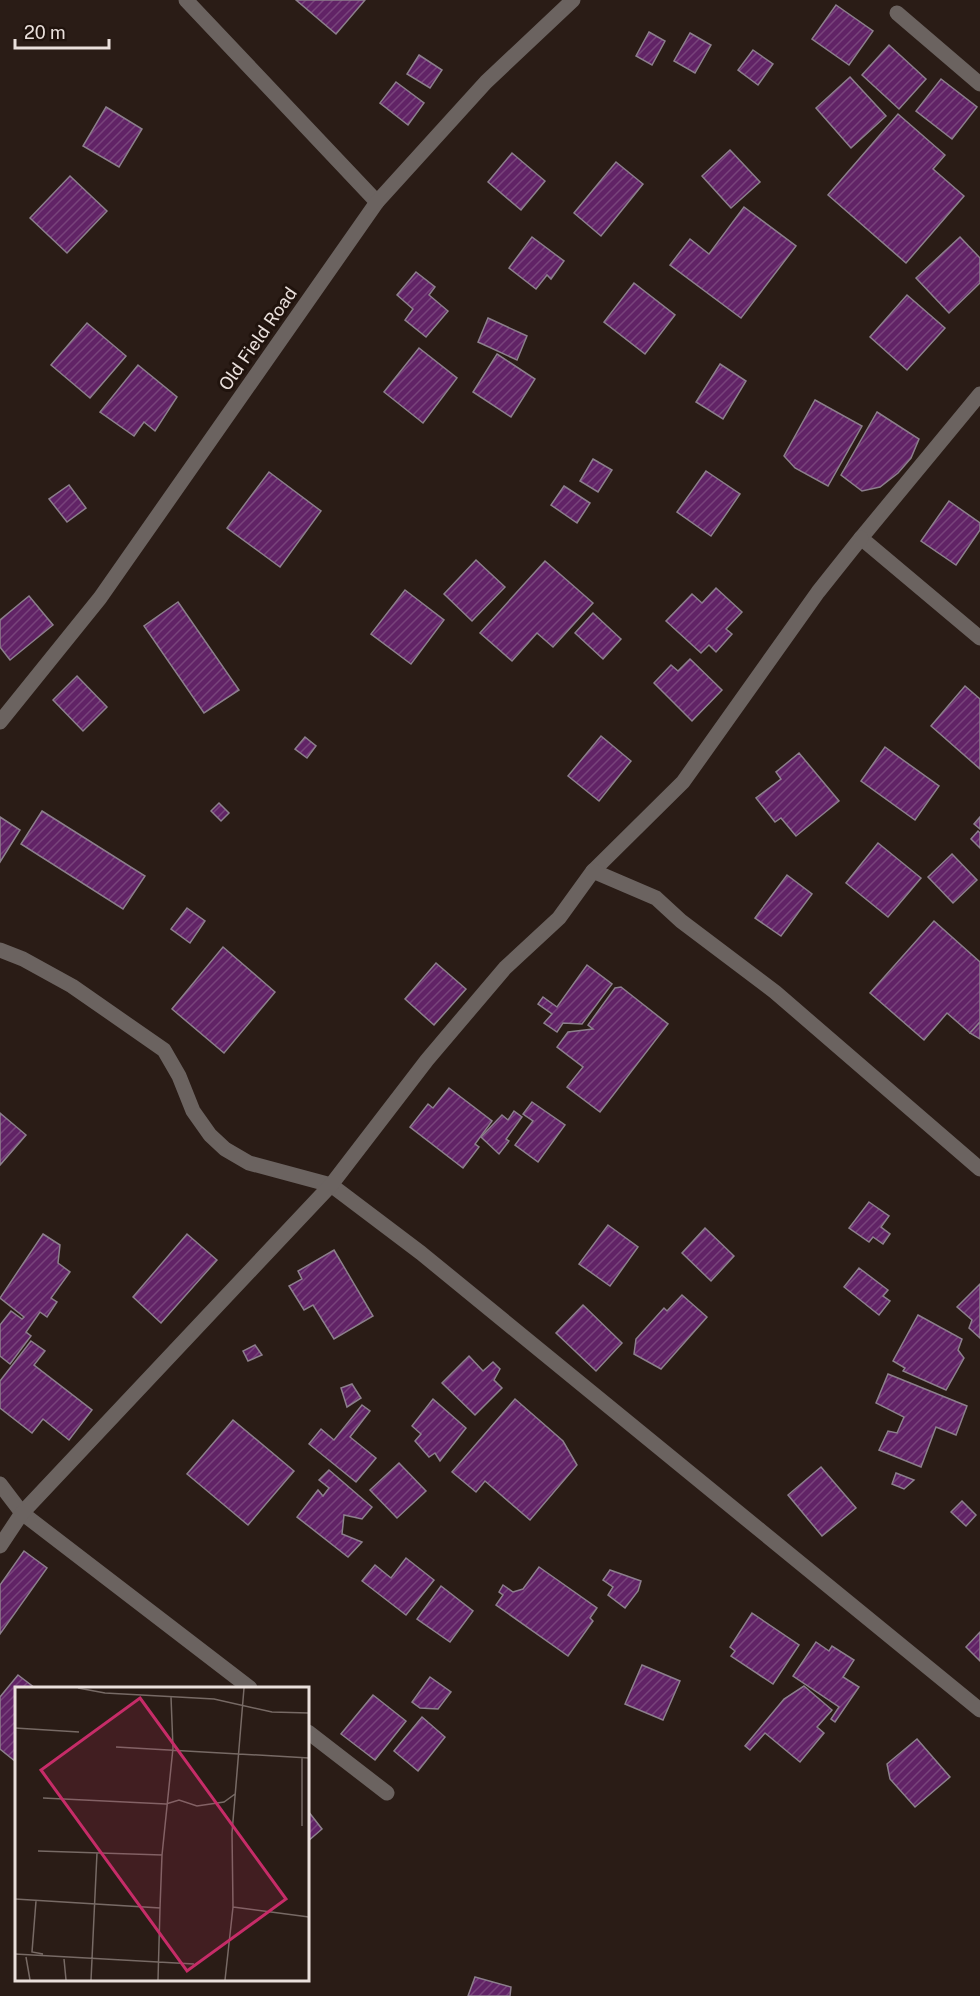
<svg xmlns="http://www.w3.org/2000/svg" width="980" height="1996" font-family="'Public Sans',sans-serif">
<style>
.building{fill:url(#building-hatch);stroke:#8c7f8c;stroke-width:1.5}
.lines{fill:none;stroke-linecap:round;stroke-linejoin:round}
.street{stroke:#6b6360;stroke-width:15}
.labels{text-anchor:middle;stroke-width:6;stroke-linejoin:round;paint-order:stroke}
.street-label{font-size:18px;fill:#eae0dc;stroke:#20130d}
.inset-road{fill:none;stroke:#776a65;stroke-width:1.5}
.view{fill:#c62c68;fill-opacity:0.15;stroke:#c62c68;stroke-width:3}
.inset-edge{fill:none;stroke:#eae0dc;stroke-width:3}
</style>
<defs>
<pattern id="building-hatch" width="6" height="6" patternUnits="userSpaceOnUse" patternTransform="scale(1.5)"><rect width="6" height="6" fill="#612366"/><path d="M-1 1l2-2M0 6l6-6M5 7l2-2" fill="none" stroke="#78437b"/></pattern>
</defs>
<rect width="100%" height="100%" fill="#2a1c16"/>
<g class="building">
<polygon points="296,0 365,0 336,34"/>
<polygon points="836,5 873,31 849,65 812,39"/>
<polygon points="649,32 665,41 652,65 636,56"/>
<polygon points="690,33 711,45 695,73 674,61"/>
<polygon points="889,45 926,79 899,109 862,75"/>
<polygon points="753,50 773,64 758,85 738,70"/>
<polygon points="419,55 442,70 430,88 407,74"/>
<polygon points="850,77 886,116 851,148 816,108"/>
<polygon points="941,79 977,107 952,139 916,111"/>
<polygon points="396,82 424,103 408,125 380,103"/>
<polygon points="106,107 142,129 119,167 83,146"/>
<polygon points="898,114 945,155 933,169 964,196 906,263 828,195"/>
<polygon points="730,150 760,182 731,208 702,176"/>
<polygon points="512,153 545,181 521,210 488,182"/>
<polygon points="616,162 643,184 601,236 574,213"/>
<polygon points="70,176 107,211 67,253 30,218"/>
<polygon points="744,207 796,246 741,318 670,265 690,239 709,254"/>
<polygon points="532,237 564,261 551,279 547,275 536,289 509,268"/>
<polygon points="960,237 980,258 980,283 949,313 916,278"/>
<polygon points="416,272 435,287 429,295 448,311 426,337 405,320 413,309 397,295"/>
<polygon points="634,283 675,315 645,354 604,322"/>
<polygon points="907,295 945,328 907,370 870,337"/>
<polygon points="488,318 527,336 517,360 478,342"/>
<polygon points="87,323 126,356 90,398 51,365"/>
<polygon points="419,348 457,378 423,423 384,392"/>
<polygon points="497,354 535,379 511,417 473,392"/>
<polygon points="720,364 746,381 723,419 696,402"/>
<polygon points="138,365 177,397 155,431 144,422 134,436 100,412"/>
<polygon points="815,400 862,426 828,486 795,468 784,456"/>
<polygon points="877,412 919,439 911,458 898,473 880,487 862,491 841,475"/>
<polygon points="593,459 612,470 598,492 580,481"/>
<polygon points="706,471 740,494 711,536 677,512"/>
<polygon points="269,472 321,511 280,567 227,528"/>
<polygon points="69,485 86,508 67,522 49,499"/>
<polygon points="564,486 590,503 577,523 551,505"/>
<polygon points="949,501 980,523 980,530 956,565 921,541"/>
<polygon points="476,560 505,587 472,621 444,594"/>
<polygon points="545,561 593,603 553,647 537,633 512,661 480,633"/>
<polygon points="716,588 742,612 726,629 732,634 716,652 709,645 701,653 666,621 692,594 702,603"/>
<polygon points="405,590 444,620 411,664 371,634"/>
<polygon points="29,596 53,625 10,660 0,647 0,620"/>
<polygon points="178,602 239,690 204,713 144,626"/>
<polygon points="593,613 621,639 603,659 575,633"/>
<polygon points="690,659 722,690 692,721 654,683 671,665 678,671"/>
<polygon points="77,676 107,707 83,731 53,700"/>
<polygon points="965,686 980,699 980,769 931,726"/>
<polygon points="601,736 631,761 599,801 568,776"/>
<polygon points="305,737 316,746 307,758 295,749"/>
<polygon points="885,747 939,786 915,820 861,781"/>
<polygon points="799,753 839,801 796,836 781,818 775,822 756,798 781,779 776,772"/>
<polygon points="219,803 229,813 221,821 211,811"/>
<polygon points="42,811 145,876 123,909 21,844"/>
<polygon points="0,817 20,830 0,862"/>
<polygon points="980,817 980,829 974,824"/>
<polygon points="978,831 980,833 980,848 971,839"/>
<polygon points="878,843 921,878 888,917 846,883"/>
<polygon points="952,854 977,880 953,903 928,877"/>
<polygon points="787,875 812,894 781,936 755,918"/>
<polygon points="187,908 205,921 190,943 171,929"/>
<polygon points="934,921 980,962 980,1022 970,1033 947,1013 924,1040 870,993"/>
<polygon points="223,947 275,992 224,1053 172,1009"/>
<polygon points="436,963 466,989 434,1025 405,999"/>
<polygon points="587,965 612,984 582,1024 563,1023 557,1032 544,1023 552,1014 538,1004 543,997 557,1007"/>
<polygon points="621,987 668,1024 600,1112 567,1087 583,1067 557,1047 568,1032 593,1029 588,1025 615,988"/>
<polygon points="980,1022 980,1039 970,1033"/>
<polygon points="449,1088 492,1121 475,1144 479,1147 463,1168 410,1127 428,1104 433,1108"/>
<polygon points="532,1102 565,1125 538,1162 515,1145 533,1121 523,1114"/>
<polygon points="514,1111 522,1117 506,1139 509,1141 499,1154 481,1137 502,1115 508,1120"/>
<polygon points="0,1113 26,1135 0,1165"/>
<polygon points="869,1202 889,1216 881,1227 890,1234 883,1244 873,1237 869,1242 849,1228"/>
<polygon points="608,1225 638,1247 610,1286 579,1264"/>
<polygon points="705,1228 734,1256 711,1281 682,1253"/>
<polygon points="43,1234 60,1245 58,1263 70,1272 51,1298 57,1302 47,1317 40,1312 26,1332 31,1336 10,1364 0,1356 0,1325 11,1311 22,1319 24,1317 0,1298"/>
<polygon points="187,1234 217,1260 161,1323 133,1297"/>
<polygon points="334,1250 373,1316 334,1339 313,1305 304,1310 289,1286 302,1279 298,1271"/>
<polygon points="859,1268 888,1290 883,1296 890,1301 879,1315 844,1287"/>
<polygon points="980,1284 980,1338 969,1328 972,1320 957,1307"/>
<polygon points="682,1295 707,1317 661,1369 634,1354 636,1339 664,1308 667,1311"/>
<polygon points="583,1305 622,1343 596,1371 556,1333"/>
<polygon points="918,1315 962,1339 958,1350 964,1358 946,1390 903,1371 905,1368 893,1361"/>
<polygon points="31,1341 45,1351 34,1365 92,1410 69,1440 43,1419 32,1433 0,1408 0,1381"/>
<polygon points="255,1345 262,1355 248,1361 243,1351"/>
<polygon points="469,1356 483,1371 493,1362 500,1369 494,1380 502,1388 475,1415 442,1383"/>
<polygon points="888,1374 967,1406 956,1435 936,1427 921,1467 879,1450 888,1431 897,1433 904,1417 876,1403"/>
<polygon points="352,1384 361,1398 347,1407 341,1388"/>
<polygon points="433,1399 466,1428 440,1461 435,1453 429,1457 415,1441 421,1434 412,1426"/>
<polygon points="515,1399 563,1441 577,1465 530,1520 485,1481 476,1492 452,1472"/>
<polygon points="362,1405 370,1411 350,1437 376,1458 356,1482 309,1444 321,1429 334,1440"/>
<polygon points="233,1420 294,1471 248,1525 187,1474"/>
<polygon points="399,1463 426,1491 397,1518 370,1490"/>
<polygon points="821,1467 856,1508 822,1536 788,1495"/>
<polygon points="329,1470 372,1507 362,1519 344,1515 342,1534 362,1542 348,1557 297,1517 318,1490 323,1496 329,1488 319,1480"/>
<polygon points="896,1473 914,1480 904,1489 892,1484"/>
<polygon points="962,1501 976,1515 966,1526 951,1512"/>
<polygon points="24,1551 47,1568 0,1634 0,1585"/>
<polygon points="406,1558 434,1580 406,1615 362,1581 375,1565 391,1578"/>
<polygon points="539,1567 597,1608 590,1618 593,1621 568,1656 496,1605 503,1595 499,1592 503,1585 513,1592 523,1589"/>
<polygon points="610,1570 641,1581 638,1591 625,1608 608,1595 613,1587 603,1580"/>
<polygon points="441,1586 473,1611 450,1642 417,1619"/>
<polygon points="752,1613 799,1645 773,1684 731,1656 735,1651 730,1647"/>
<polygon points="980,1632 980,1661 966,1647"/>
<polygon points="816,1642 829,1651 832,1646 854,1660 843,1677 859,1687 835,1722 831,1719 839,1707 793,1676"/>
<polygon points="642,1665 680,1681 663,1720 625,1704"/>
<polygon points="18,1675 35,1688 16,1688 16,1762 0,1749 0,1697"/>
<polygon points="430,1677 451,1692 438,1709 420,1708 412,1702"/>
<polygon points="804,1686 832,1710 817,1727 824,1733 800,1762 765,1733 750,1750 745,1746 784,1699"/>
<polygon points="373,1695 406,1721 375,1760 341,1734"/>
<polygon points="422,1717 445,1737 418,1771 394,1751"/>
<polygon points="917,1739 950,1777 915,1807 890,1779 887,1764"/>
<polygon points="308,1811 322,1829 308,1841"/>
<polygon points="475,1977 511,1987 510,1996 468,1996"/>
</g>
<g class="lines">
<g class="street">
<polyline points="186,0 377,202"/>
<polyline points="897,13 980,84"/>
<polyline points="980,394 861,538 980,638"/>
<polyline points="0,722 100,598 377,202 486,82 573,0"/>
<polyline points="593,871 683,782 818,592 861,538"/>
<polyline points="0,950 23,959 72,986 164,1050 179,1076 193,1111 210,1135 225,1149 249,1163 331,1185 421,1253 980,1710"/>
<polyline points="0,1484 22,1513 250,1688"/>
<polyline points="0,1546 22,1513 331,1185 427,1060 505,968 559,918 593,871 656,898 681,921 775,992 980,1169"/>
<polyline points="308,1732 387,1793"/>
</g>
</g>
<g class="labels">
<g class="street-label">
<text transform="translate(258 339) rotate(-55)" y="6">Old Field Road</text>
</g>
</g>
<g transform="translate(15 1687)">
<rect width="294" height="294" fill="#2a1c16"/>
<path class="inset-road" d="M63 1 90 6 199 12 257 25 294 26M0 41 64 45M101 60 294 71M28 111 151 117 164 113 182 119 209 115 220 107M287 139V70M23 164 147 168 158 61 156 10M0 212 145 221 143 293M21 214 17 265 28 267M218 220 294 230M145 221 147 168M0 267 179 277M11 270 15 293M49 272 51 293M76 293 82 166M210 293 218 220 217 146 229 1"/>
<path class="view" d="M125 11 271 212 172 284 26 83Z"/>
<rect width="294" height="294" class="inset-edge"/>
</g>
<path d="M15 39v9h94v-9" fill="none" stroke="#eae0dc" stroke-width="3"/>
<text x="24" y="39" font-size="18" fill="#eae0dc" stroke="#20130d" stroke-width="4.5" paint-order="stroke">20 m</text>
</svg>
